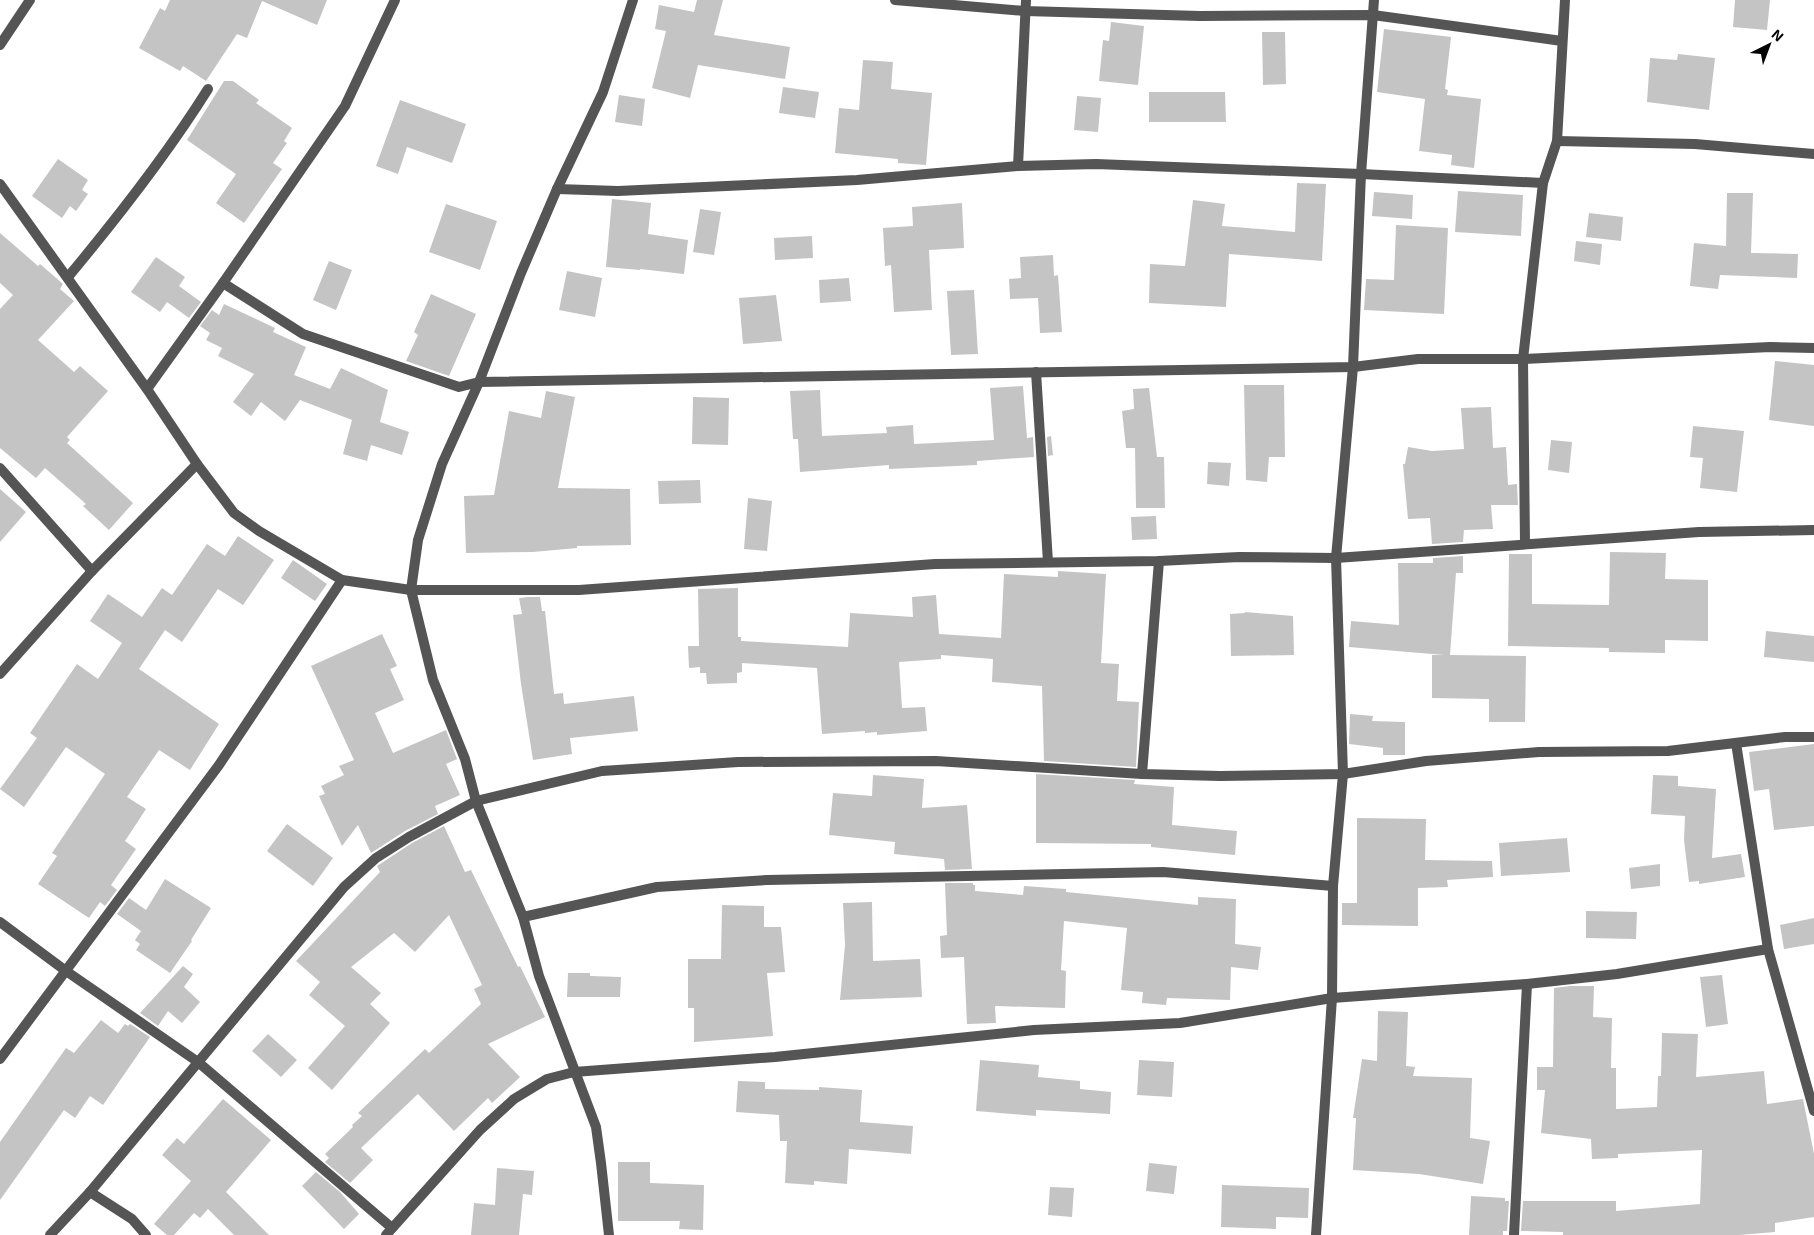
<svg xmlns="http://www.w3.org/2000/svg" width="1814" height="1235" font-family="'Exo 2',sans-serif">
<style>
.building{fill:#c4c4c4}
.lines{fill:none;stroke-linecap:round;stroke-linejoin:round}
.minor{stroke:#555;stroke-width:10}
</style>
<rect width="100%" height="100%" fill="#fff"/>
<g class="building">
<polygon points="170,0 327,0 317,25 262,1 247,38 237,34 206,81 183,66 180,71 139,48 160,8 165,11"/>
<polygon points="697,0 723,0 714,35 790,47 785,79 698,65 690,98 652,88 666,31 655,29 659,5 694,12"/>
<polygon points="1735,0 1770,0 1767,30 1733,27"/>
<polygon points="1111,22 1144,26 1138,85 1099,81 1103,40 1109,41"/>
<polygon points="1384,29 1451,37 1445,89 1448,90 1447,95 1481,99 1474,168 1451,165 1452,155 1419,151 1425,99 1377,92"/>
<polygon points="1262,32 1285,32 1286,84 1263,85"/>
<polygon points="1678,54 1715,58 1709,110 1647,102 1650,58 1677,60"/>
<polygon points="863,60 893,62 891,89 932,93 926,165 898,163 898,159 835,153 839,108 859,110"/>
<polygon points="224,81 233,81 259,100 256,103 292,128 284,141 287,143 273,163 282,169 244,223 216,203 236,174 187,140"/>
<polygon points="783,87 819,92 815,118 779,113"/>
<polygon points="1149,92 1225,92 1226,122 1149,122"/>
<polygon points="619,95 645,99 642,126 615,122"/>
<polygon points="1077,96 1101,98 1098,132 1074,130"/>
<polygon points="400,100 466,124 452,163 407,147 398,174 376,166"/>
<polygon points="58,159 88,180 82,190 88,194 76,211 70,206 62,218 32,196"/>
<polygon points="1297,183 1326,184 1322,261 1229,254 1226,307 1149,303 1150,264 1185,266 1193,200 1225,204 1222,226 1295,232"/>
<polygon points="1458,191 1523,195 1521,236 1455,232"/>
<polygon points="1374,192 1413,195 1412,219 1372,216"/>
<polygon points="1727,193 1753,193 1751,253 1798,254 1797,278 1720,275 1718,289 1690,286 1694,243 1726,246"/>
<polygon points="612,199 651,203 648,234 688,240 684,274 640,269 640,270 606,267"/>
<polygon points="962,203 964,248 929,250 932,310 894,312 891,265 885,266 883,228 913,226 912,207"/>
<polygon points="446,204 497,221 480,270 429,252"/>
<polygon points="700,209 721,212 714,255 693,252"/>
<polygon points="1589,213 1623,217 1621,241 1586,237"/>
<polygon points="1396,225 1448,228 1444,314 1364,310 1366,279 1394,280"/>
<polygon points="0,233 38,266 40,264 63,284 60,289 74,301 38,340 74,372 80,366 108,391 67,437 70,440 67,443 133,503 109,530 83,506 86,504 45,468 36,478 0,448 0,309 13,295 0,283"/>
<polygon points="812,236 813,258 775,260 774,238"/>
<polygon points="1576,241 1602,244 1600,265 1574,261"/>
<polygon points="1053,255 1054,276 1058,275 1062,332 1040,333 1038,298 1010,299 1009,279 1021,278 1020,257"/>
<polygon points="156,257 185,277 179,286 201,302 189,318 167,302 160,312 131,292"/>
<polygon points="329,261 352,270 336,310 313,300"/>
<polygon points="567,271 602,278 595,317 559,310"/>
<polygon points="849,278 851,301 820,303 819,280"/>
<polygon points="974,290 978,354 951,355 947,291"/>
<polygon points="431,294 476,314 449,376 406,361 418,335 414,332"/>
<polygon points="776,295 782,341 743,344 739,298"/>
<polygon points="224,304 275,328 273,332 306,347 294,375 330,389 341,368 388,390 380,422 409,432 402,455 371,445 367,461 343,454 352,420 300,400 285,421 261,402 251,416 233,402 254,374 218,356 222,348 206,340 210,333 200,326 212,310 219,315"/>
<polygon points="1775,361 1814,365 1814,426 1769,420"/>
<polygon points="1244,385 1284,385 1285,457 1269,457 1267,482 1246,480"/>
<polygon points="1023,386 1027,438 1033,437 1034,457 977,461 977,465 889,469 889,465 800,472 798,439 793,439 790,391 820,390 822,436 887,433 886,427 913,425 914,444 994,440 990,388"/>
<polygon points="1149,388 1157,457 1164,457 1165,508 1136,508 1135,448 1126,448 1122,411 1134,409 1133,389"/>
<polygon points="546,391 575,397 558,488 630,489 631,545 577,546 577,548 533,552 466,553 464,496 494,495 509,411 541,418"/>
<polygon points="693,397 729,398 728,445 692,444"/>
<polygon points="1491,407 1493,448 1506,447 1508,485 1517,484 1518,505 1491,505 1493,529 1464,530 1463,542 1432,544 1430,518 1408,519 1403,464 1405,464 1408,447 1432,451 1464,449 1461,408"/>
<polygon points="1693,426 1744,431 1737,492 1700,488 1703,458 1690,457"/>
<polygon points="1051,436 1053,455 1048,456 1047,437"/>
<polygon points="1551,440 1572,442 1569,473 1548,470"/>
<polygon points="1208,462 1231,463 1229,486 1207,484"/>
<polygon points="700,480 701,503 659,504 658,481"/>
<polygon points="0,489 26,512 0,542"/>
<polygon points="748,498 772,501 767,551 744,549"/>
<polygon points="1156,516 1157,539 1132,540 1131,517"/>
<polygon points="238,536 274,560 243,605 218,589 182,642 165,630 139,669 219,724 190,770 159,750 127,797 146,809 125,841 136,849 111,885 117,890 105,906 100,902 89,918 38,884 57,856 52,853 105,774 66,747 24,807 0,789 37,738 30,733 77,664 98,679 122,643 90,621 108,594 142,617 162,588 172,595 207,544 225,556"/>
<polygon points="1610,552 1666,553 1665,579 1708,580 1708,641 1665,640 1665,653 1609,652 1609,648 1508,646 1509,554 1532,554 1532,604 1609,605"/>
<polygon points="1463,556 1463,573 1456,573 1450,655 1526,656 1525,722 1489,722 1489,699 1432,698 1432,655 1444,655 1349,647 1351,621 1399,625 1398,563 1433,563 1433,558"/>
<polygon points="293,560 327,584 315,601 281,578"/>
<polygon points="1058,571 1106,574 1101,663 1119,664 1117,701 1139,702 1136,767 1044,761 1042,686 992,682 993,659 941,655 941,659 899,662 902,708 925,707 927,731 877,735 877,732 865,733 865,731 822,734 817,668 742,663 742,672 737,673 737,683 707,684 706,673 700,673 700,667 689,668 688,646 699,646 698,589 738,588 738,637 741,637 741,641 848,647 850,613 913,617 912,597 936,595 939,634 1001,638 1004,574 1058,577"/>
<polygon points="529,597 540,597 542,611 545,611 554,694 563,693 564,704 634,696 638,731 570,738 572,754 533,760 521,684 513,615 522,614 519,598"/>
<polygon points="1245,612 1293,616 1294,655 1231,656 1230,614 1245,613"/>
<polygon points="1766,631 1814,636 1814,662 1764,657"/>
<polygon points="382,634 397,666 390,669 404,700 375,713 393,753 446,730 457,759 446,764 460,795 435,806 438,814 405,831 371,853 358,825 342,846 319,796 325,794 321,786 344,775 339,766 354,760 311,666"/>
<polygon points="1350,714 1373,716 1372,721 1405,722 1405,755 1383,755 1383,748 1349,744"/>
<polygon points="1814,744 1814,826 1774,830 1769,789 1754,791 1749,752"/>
<polygon points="1036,774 1135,780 1134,784 1174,787 1172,825 1237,831 1235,855 1151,847 1151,844 1036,843"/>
<polygon points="873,775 924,779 922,808 967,805 972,869 945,870 944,859 894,854 895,842 829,835 833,793 872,796"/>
<polygon points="1653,775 1678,776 1678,786 1716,789 1712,858 1741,854 1745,877 1699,884 1699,881 1689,882 1684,840 1685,816 1651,814"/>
<polygon points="1357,818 1426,819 1425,860 1492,861 1493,877 1447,880 1448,887 1418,888 1418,926 1342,925 1342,903 1357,903"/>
<polygon points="287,824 333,858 313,886 267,851"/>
<polygon points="444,826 465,872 471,870 518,967 520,966 545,1017 488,1044 520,1077 492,1103 488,1098 454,1131 418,1094 361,1148 373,1160 350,1183 325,1162 329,1158 325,1154 353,1127 352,1125 362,1116 358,1113 425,1049 429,1053 481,1004 474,989 482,985 449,915 415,952 394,933 351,967 381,993 370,1004 390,1023 332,1090 308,1068 345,1026 309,995 320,982 296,961 380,872 377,866 412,843"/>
<polygon points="1567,838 1570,872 1501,876 1499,843"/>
<polygon points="1660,864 1660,886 1631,889 1629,868"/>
<polygon points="165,879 211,908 191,940 192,941 170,973 136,950 140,944 135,940 141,931 117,914 129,898 146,910"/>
<polygon points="945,883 973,883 973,885 975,885 975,891 1023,895 1024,886 1066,889 1066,892 1198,905 1198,897 1236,899 1235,944 1261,947 1258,970 1231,967 1230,1000 1167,998 1166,1005 1142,1003 1143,992 1121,990 1127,928 1064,921 1061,970 1066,971 1065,1008 995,1006 996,1023 967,1024 964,957 941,958 940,936 947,935"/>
<polygon points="872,902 873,961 920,959 922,997 840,1000 845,945 843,903"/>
<polygon points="722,905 764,906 764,927 781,927 785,972 767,973 773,1036 694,1042 694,1008 688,1008 688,959 721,959"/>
<polygon points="1586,911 1637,912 1636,939 1586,938"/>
<polygon points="1814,918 1814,944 1784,949 1780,925"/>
<polygon points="183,966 193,974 184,987 200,1002 182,1023 168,1011 158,1026 140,1013"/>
<polygon points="568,973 590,973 590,976 621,977 620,997 567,997"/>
<polygon points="1722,975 1728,1024 1706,1027 1700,977"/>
<polygon points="1570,986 1594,986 1593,1017 1612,1018 1611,1068 1616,1068 1616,1109 1657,1107 1658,1076 1661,1076 1662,1033 1698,1034 1696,1077 1764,1071 1767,1104 1803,1099 1814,1154 1814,1217 1775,1223 1775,1232 1739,1235 1563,1235 1563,1232 1521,1231 1523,1201 1616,1201 1616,1211 1700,1204 1702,1150 1618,1154 1618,1158 1592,1159 1591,1139 1541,1133 1545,1090 1537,1090 1537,1067 1553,1067 1554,988"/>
<polygon points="1378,1011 1408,1012 1406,1066 1415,1067 1413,1076 1472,1078 1470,1138 1490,1141 1483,1184 1419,1174 1353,1170 1356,1118 1353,1118 1362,1059 1377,1061"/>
<polygon points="101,1020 118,1033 125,1024 128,1026 130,1024 150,1037 103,1105 90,1096 75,1118 64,1110 0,1200 0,1142 66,1048 74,1053"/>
<polygon points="268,1034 297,1060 281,1077 252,1051"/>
<polygon points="980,1060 1039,1065 1038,1077 1080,1081 1080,1089 1111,1092 1110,1114 1036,1110 1036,1116 976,1111"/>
<polygon points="1139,1060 1174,1062 1172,1097 1137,1095"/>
<polygon points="738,1081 765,1082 765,1089 819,1090 819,1087 862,1090 860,1122 913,1126 911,1154 849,1149 847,1184 814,1181 814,1185 785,1183 787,1141 780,1141 779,1115 736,1112"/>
<polygon points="223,1099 271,1140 226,1192 269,1235 234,1235 208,1209 200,1218 194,1213 174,1235 167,1235 154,1224 191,1181 162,1155 177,1138 184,1144"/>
<polygon points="618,1162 650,1162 650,1183 704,1185 703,1230 679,1229 680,1221 618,1221"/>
<polygon points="1149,1163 1177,1166 1174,1194 1146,1191"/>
<polygon points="497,1168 534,1171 532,1195 523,1194 519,1235 471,1235 474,1203 495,1205"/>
<polygon points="316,1172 340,1192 359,1214 344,1229 302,1186"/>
<polygon points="1222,1185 1309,1188 1308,1218 1276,1217 1276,1229 1221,1227"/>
<polygon points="1050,1187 1074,1188 1072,1217 1048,1215"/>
<polygon points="1471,1196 1505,1198 1505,1201 1509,1201 1507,1231 1503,1231 1503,1235 1469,1235"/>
</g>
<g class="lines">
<g class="minor">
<polyline points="895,0 1025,11 1200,16 1373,15 1562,41"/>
<polyline points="0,45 30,0"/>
<polyline points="1557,141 1695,144 1814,154"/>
<polyline points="1018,166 1026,0"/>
<polyline points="0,184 147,389 197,464 234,513 259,531 342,580 411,590 579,590 935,564 1159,561 1239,557 1336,558 1699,532 1814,530"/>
<polyline points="557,189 618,191 857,180 1018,166 1096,164 1361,174 1543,183"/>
<path d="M68 277C118 217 166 156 208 89"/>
<polyline points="223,283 303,334 459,387 479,382 1353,367 1418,359 1523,359 1770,347 1814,348"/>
<polyline points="1036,372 1048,562"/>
<polyline points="147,389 223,283 345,106 395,0"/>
<polyline points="0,468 92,571"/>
<polyline points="1525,544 1523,359 1543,183 1557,141 1565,0"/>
<polyline points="0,674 92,571 197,464"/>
<polyline points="1736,743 1768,949 1814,1111"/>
<polyline points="1142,774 1159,561"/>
<polyline points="523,917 657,887 767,880 1163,872 1333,886"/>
<polyline points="0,922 66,971 198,1062 392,1228"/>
<polyline points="0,1059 219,765 342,580"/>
<polyline points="90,1192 132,1219 146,1235"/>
<polyline points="50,1235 90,1192 344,887 376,858 409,837 476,801 602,771 738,762 936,761 1142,774 1220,776 1343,774 1426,761 1539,752 1668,751 1785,737 1814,737"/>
<polyline points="386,1235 480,1130 514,1099 547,1079 574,1072 775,1057 1034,1030 1180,1023 1332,998 1527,984 1617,974 1768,949"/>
<polyline points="609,1235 601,1163 596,1127 539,976 523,917 476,801 465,759 433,680 411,590 418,540 442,464 479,382 521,273 557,189 603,92 633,0"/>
<polyline points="1316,1235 1332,998 1333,886 1343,774 1336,558 1353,367 1361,174 1374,0"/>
<polyline points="1514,1235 1527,984"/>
</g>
</g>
<g transform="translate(1769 45) rotate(42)" stroke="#ffffff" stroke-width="4" paint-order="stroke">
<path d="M0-4L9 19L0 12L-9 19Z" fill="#000000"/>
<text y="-8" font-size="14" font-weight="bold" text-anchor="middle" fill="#000000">N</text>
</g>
</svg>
